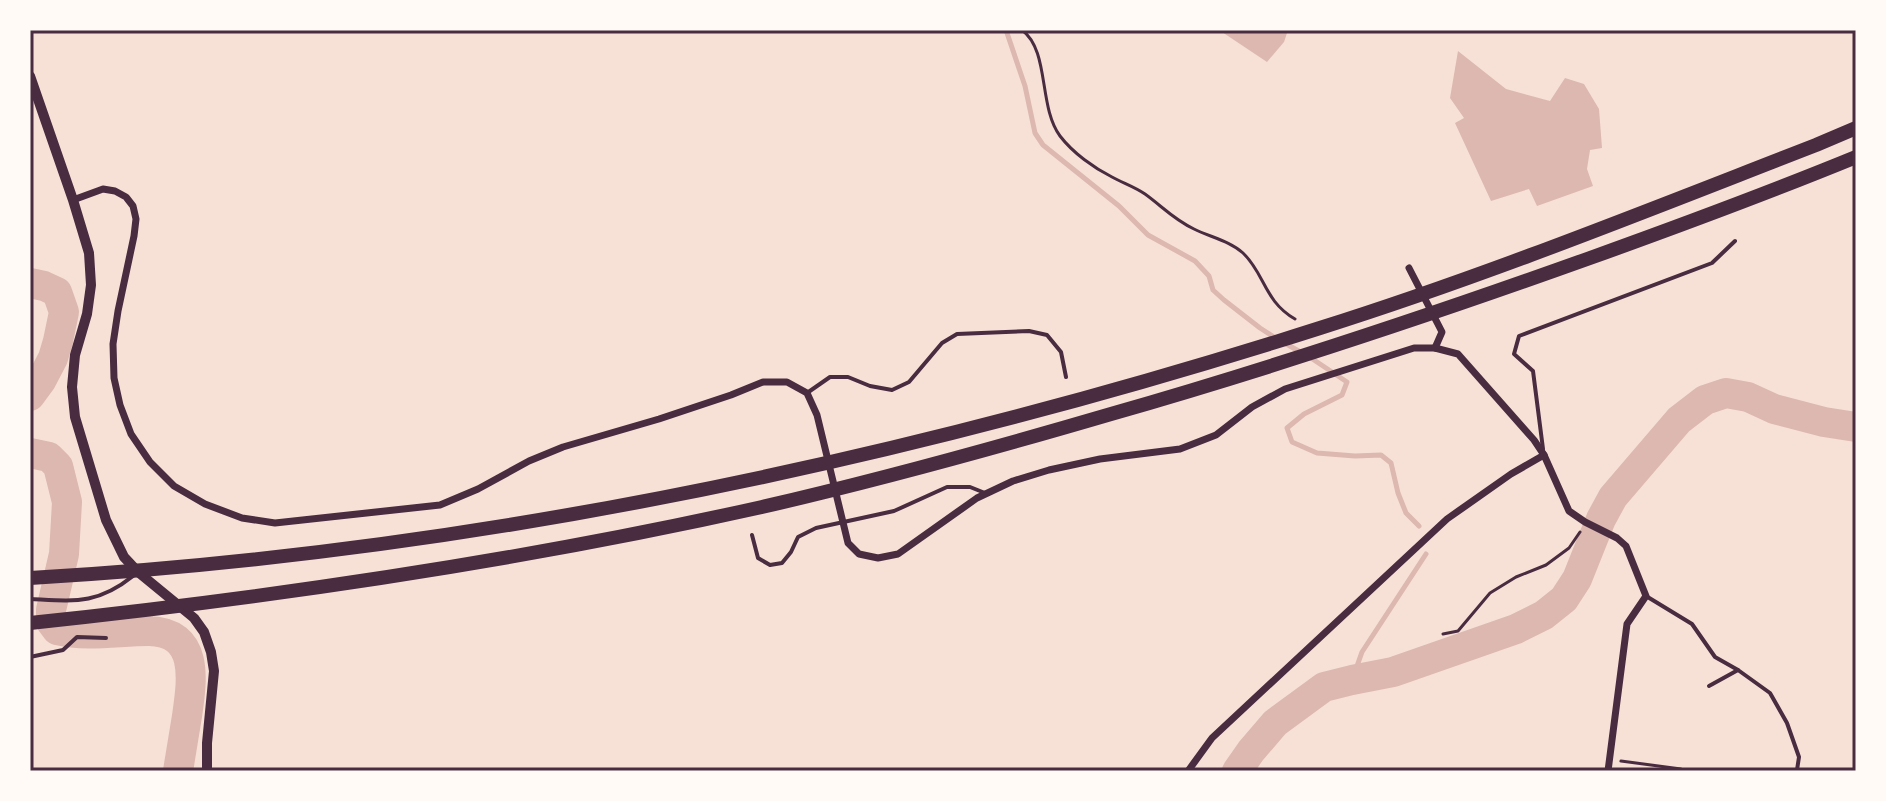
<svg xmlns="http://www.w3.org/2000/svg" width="1886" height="801" font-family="'Roboto Serif',serif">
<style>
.water{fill:#dcb8b0}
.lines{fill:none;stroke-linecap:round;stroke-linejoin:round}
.stream{stroke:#dcb8b0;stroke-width:5}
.river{stroke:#dcb8b0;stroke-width:30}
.path{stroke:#4a2c40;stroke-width:3}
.service{stroke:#4a2c40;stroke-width:4}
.minor{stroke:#4a2c40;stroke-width:7}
.secondary{stroke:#4a2c40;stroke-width:10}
.motorway{stroke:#4a2c40;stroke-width:14}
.neatline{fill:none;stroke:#4a2c40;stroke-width:3}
</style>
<rect width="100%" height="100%" fill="#f7e1d7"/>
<g class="water">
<polygon points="1219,30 1288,30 1284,42 1267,62"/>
<polygon points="1458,51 1506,89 1550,101 1565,78 1584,84 1599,109 1602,148 1590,150 1587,169 1593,186 1537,206 1529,189 1491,201 1455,123 1464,118 1450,98"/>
</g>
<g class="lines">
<g class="stream">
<polyline points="1006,30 1025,86 1035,133 1043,145 1119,206 1148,235 1195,261 1209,276 1213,290 1224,300 1260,328 1274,337"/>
<polyline points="1283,342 1302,353"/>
<polyline points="1311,358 1347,382 1342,395 1304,414 1287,428 1292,442 1317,453 1355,456 1381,455 1391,463 1398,493 1406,513 1419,526"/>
<polyline points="1352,680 1362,652 1426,554"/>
</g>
<g class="river">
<polyline points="30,283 44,286 57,292 64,312 58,341 53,358 41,381 30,396"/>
<path d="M30 453 49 457 58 466 67 502 64 554 51 610V622L57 630C88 637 118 631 149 631 200 632 192 681 187 716 184 735 181 753 178 771"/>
<polyline points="1237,771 1251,751 1275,723 1324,687 1352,680 1393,672 1516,629 1544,615 1564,599 1577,579 1601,519 1613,497 1679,420 1705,400 1726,393 1748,397 1774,409 1824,422 1856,427"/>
</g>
<g class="path">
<path d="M1022 30C1050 51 1038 106 1060 136 1073 153 1094 168 1112 177 1123 183 1135 187 1145 194 1163 207 1173 219 1194 229 1210 237 1230 241 1243 253 1265 274 1264 301 1295 319"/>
<polyline points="1443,634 1458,631 1490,593 1516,577 1546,565 1569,548 1580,532"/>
<polyline points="1621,761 1681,769"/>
</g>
<g class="service">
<polyline points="807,393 830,377 848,377 870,386 892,390 909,382 942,343 957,334 1029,331 1047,335 1061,352 1066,377"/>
<polyline points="1543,449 1533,371 1514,354 1519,336 1712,263 1735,241"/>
<polyline points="752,535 758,558 770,565 782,563 791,552 798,537 816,528 894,511 947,487 970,487 985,493"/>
<polyline points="1646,596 1692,624 1715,657 1738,670 1770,693 1787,723 1799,757 1797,770 1802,771"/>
<path d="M30 599C74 601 97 605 133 576"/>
<polyline points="30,657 63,650 77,637 106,638"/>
<polyline points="1709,686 1738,670"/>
<polyline points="1690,770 1694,771"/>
</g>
<g class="minor">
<polyline points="73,200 103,189 115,191 126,197 133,206 136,219 134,236 118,311 113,344 114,378 120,405 131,434 150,462 174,486 205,504 242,518 275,523 440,505 478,489 529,461 563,447 659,419 731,395 763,382 787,382 807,393 817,415 848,543 859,554 878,558 898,554 977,498 1013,481 1049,470 1100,459 1180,449 1216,435 1252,407 1285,389 1414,348 1435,348 1458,354 1534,440 1544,455 1569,511 1585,522 1617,538 1626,546 1646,596 1627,624 1608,771"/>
<polyline points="1409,268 1442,332 1435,348"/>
<polyline points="1188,771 1212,738 1447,519 1511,474 1544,455"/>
</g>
<polyline class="secondary" points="30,76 73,200 89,253 91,285 87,314 75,355 72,387 75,417 106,520 124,557 138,572 194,618 204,632 211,652 214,671 207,743 207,771"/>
<g class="motorway">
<path d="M30 578C467 553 903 461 1320 328 1488 275 1651 209 1816 145L1856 128"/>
<path d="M30 623C276 597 521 561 762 507 879 480 995 448 1111 414 1272 368 1431 315 1590 258 1679 226 1768 193 1856 157"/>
</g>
</g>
<rect width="1886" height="801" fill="none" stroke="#fffaf5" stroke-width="64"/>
<rect x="32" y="32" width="1822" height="737" class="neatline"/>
</svg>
